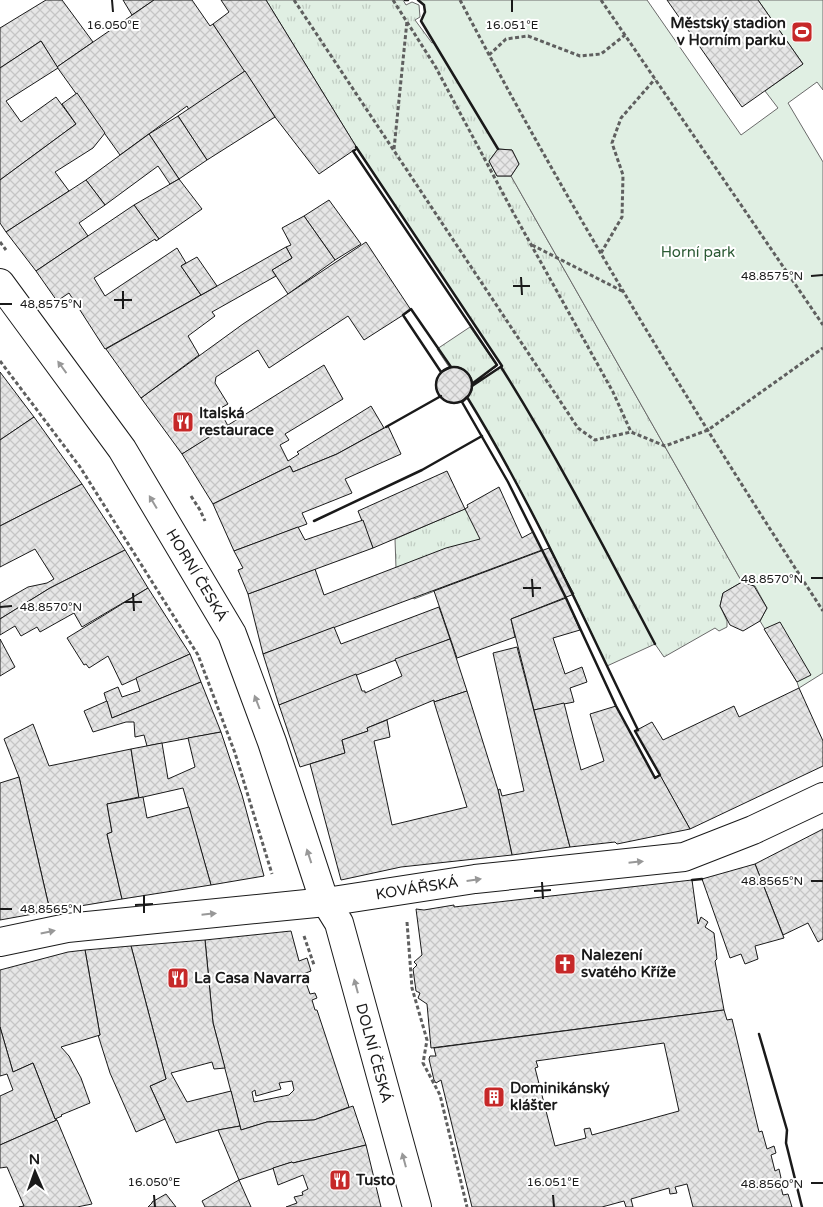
<svg xmlns="http://www.w3.org/2000/svg" width="823" height="1207" font-family="'Varela Round',sans-serif">
<style>
.grass{fill:url(#grass-tufts);stroke:#6a6a6a}
.green{fill:#e0efe3;stroke:#6a6a6a}
.building{fill:url(#building-cross-hatch);stroke:#1a1a1a;fill-rule:evenodd}
.lines{fill:none;stroke-linecap:round;stroke-linejoin:round}
.minor-casing{stroke:#1a1a1a;stroke-width:30}
.path{stroke:#5f5f5f;stroke-width:3;stroke-dasharray:4 2.5;stroke-linecap:butt}
.minor{stroke:#fff;stroke-width:28}
.wall{stroke:#1a1a1a;stroke-width:2.5}
.oneway{fill:#989898}
.ticks{fill:none;stroke:#1a1a1a;stroke-width:2}
.labels{text-anchor:middle;stroke-width:4;stroke-linejoin:round;paint-order:stroke}
.poi-label{font-size:15px;font-weight:bold;fill:#1a1a1a;stroke:#fff;text-anchor:start}
.park-label{font-size:15px;fill:#2b5a34;stroke:#fff}
.street-label{font-size:15px;fill:#1a1a1a;stroke:#fff}
.ticks-label{font-size:12px;text-anchor:middle;fill:#1a1a1a;stroke:#fff;stroke-width:4;stroke-linejoin:round;paint-order:stroke}
</style>
<defs>
<pattern id="grass-tufts" width="24" height="20" patternUnits="userSpaceOnUse" patternTransform="scale(1.25)"><rect width="24" height="20" fill="#e0efe3"/><path d="M3 7l-1-3M5 7V3M7 7l1-3M15 17l-1-3M17 17v-4M19 17l1-3" fill="none" stroke="#c0ccc2"/></pattern>
<pattern id="building-cross-hatch" width="8" height="8" patternUnits="userSpaceOnUse" patternTransform="scale(1.25)"><rect width="8" height="8" fill="#e6e6e6"/><path d="M0 0l8 8M0 8l8-8" fill="none" stroke="#c5c5c5"/></pattern>
</defs>
<rect width="100%" height="100%" fill="#fff"/>
<g class="grass">
<path d="M266 0H403L406 5 412 2 419 5 420 17 415 20 432 43 434 42 498 149 489 161 497 176H511L742 582 723 593 720 606 727 621V627L719 631 715 628 664 657 655 644 607 666C565 575 520 483 467 397L472 391V386L502 366 357 148Z"/>
<path d="M470 327 497 366 473 383C470 371 461 365 449 367L437 349Z"/>
<polygon points="469,507 526,556 414,599 396,568 395,539"/>
</g>
<polygon class="green" points="418,0 647,0 741,135 778,108 765,91 803,64 758,0 823,0 823,90 817,82 788,103 823,162 823,673 799,688 797,682 760,621 767,608 755,586 742,582 511,176 519,164 512,150 498,149 421,21 425,12 424,5"/>
<g class="building">
<polygon points="46,0 62,0 93,42 57,67 41,41 0,68 0,28"/>
<polygon points="123,0 154,0 132,15"/>
<polygon points="154,0 192,0 210,26 213,24 245,71 189,110 187,106 120,155 57,67"/>
<polygon points="221,0 266,0 357,148 319,174 275,117 213,24 229,12"/>
<polygon points="667,0 758,0 803,64 742,107"/>
<polygon points="41,41 58,68 6,101 21,122 56,97 76,124 0,180 0,68"/>
<polygon points="245,71 275,117 207,160 178,116"/>
<polygon points="77,93 105,133 93,148 55,172 69,191 6,232 0,223 0,180 76,124 62,104"/>
<polygon points="178,116 207,160 179,179 149,134"/>
<polygon points="149,134 179,179 170,184 158,166 105,205 86,180"/>
<polygon points="498,149 512,150 519,164 511,176 497,176 489,161"/>
<polygon points="179,179 202,209 159,239 134,205"/>
<polygon points="86,180 105,205 79,223 88,236 36,271 6,232"/>
<polygon points="329,200 361,244 335,260 304,216"/>
<polygon points="134,205 159,239 156,241 155,239 94,278 105,296 177,248 186,263 181,266 201,295 105,349 69,293 57,301 36,271"/>
<polygon points="304,216 335,260 288,294 272,270 292,258 286,247 291,245 282,228"/>
<polygon points="366,242 411,310 364,340 348,316 269,368 258,350 216,377 215,383 228,404 219,409 228,426 182,454 141,398 243,324"/>
<polygon points="286,247 292,258 272,270 276,276 212,312 215,316 188,336 199,355 141,398 106,349"/>
<polygon points="197,257 217,286 201,295 181,266"/>
<polygon points="324,365 343,399 285,434 289,440 280,445 288,461 299,454 297,452 371,406 384,428 337,454 293,472 290,466 213,504 182,454"/>
<circle cx="454" cy="385" r="18"/>
<polygon points="0,372 34,417 0,440"/>
<polygon points="34,417 82,484 0,526 0,440"/>
<polygon points="388,426 401,454 345,479 352,493 302,513 307,524 234,551 213,504 290,466 293,472 337,454"/>
<polygon points="447,471 465,509 373,548 358,511"/>
<polygon points="82,484 125,550 50,588 0,619 0,603 28,587 47,583 54,579 35,549 0,567 0,526"/>
<polygon points="499,487 522,538 533,532 542,550 263,654 248,594 315,569 324,595 446,548 480,539 465,509 468,507 467,505"/>
<polygon points="363,520 373,548 248,594 238,570 243,568 234,551 298,527 305,540"/>
<polygon points="549,548 574,594 511,619 515,637 457,658 434,591"/>
<polygon points="125,550 148,588 82,627 74,613 40,632 37,627 21,636 15,626 0,635 0,619 50,588"/>
<polygon points="742,582 754,586 767,608 760,621 743,631 730,625 720,606 723,593"/>
<polygon points="148,588 190,654 122,685 108,656 89,668 86,664 84,665 67,638"/>
<polygon points="566,598 580,630 553,638 565,674 582,667 587,682 570,688 574,702 534,710 511,619"/>
<polygon points="439,607 450,639 279,705 263,654 334,627 341,644"/>
<polygon points="780,622 811,675 797,682 764,629"/>
<polygon points="0,639 15,667 0,676"/>
<polygon points="450,639 467,691 434,702 434,700 367,728 368,731 342,740 345,753 300,767 279,705 356,674 362,691 365,691 365,693 402,676 395,659"/>
<polygon points="517,647 570,847 512,855 498,790 500,789 502,796 524,791 493,653"/>
<polygon points="190,654 201,682 112,718 104,693 118,687 122,697 140,691 136,678"/>
<polygon points="201,682 221,732 147,746 144,735 135,737 134,722 126,722 93,732 84,711 107,701 112,718"/>
<polygon points="799,688 823,741 823,766 690,829 635,731 652,722 663,740 734,706 739,717"/>
<polygon points="467,691 498,790 512,855 401,867 341,880 310,764 345,753 342,740 368,731 367,728 387,720 390,737 374,741 392,825 467,807 434,702"/>
<polygon points="564,703 581,770 604,761 590,714 616,706 655,778 660,775 690,829 617,844 615,842 570,847 534,710"/>
<polygon points="33,724 49,766 131,749 139,797 107,804 112,832 107,834 122,899 50,911 19,777 4,739"/>
<polygon points="221,732 242,795 264,876 211,885 183,788 139,798 131,749 162,743 168,779 195,767 188,738"/>
<polygon points="19,777 50,911 0,920 0,783"/>
<polygon points="143,797 147,818 189,807 211,885 122,899 107,834 112,832 107,804"/>
<polygon points="823,829 823,939 818,942 808,923 783,935 755,864"/>
<polygon points="755,864 784,938 755,946 758,959 745,964 741,954 730,958 702,879"/>
<polygon points="692,880 698,924 701,917 708,922 705,927 714,933 717,959 715,961 724,1010 431,1048 427,1004 418,998 420,993 416,991 413,969 417,965 414,962 422,955 416,909 424,910 454,905 454,907"/>
<path d="M291 931 299 961 307 958 311 971 303 974 310 994 315 993 317 998 312 1000 315 1010H317L349 1107 314 1120 267 1122 241 1130 213 1023 205 940ZM292 1081 294 1090 289 1095 254 1102 252 1092 255 1090 256 1096 281 1089 279 1083Z"/>
<polygon points="205,940 213,1023 225,1068 214,1069 212,1062 171,1073 187,1102 231,1091 240,1126 218,1130 176,1143 150,1086 166,1079 131,946"/>
<polygon points="131,946 166,1079 150,1086 165,1119 136,1132 110,1073 98,1035 100,1035 85,950"/>
<polygon points="85,950 100,1035 61,1047 69,1056 81,1078 90,1103 61,1115 62,1116 55,1119 33,1063 13,1072 0,1027 0,970 68,952"/>
<path d="M724 1010 727 1020 732 1019 759 1132 762 1131 767 1149 774 1146 776 1153 771 1155 775 1171 779 1169 781 1178 779 1179 783 1195 788 1194 792 1207H693L687 1184 675 1187 677 1193 670 1194 669 1188 631 1199 633 1207H626L624 1201 602 1207H472L441 1080 436 1083 434 1080 429 1059 430 1056H436L434 1048ZM664 1043 679 1111 592 1135 590 1128 584 1129 586 1138 555 1146 535 1068 538 1067 536 1061Z"/>
<polygon points="0,1027 13,1072 33,1063 55,1119 57,1120 0,1145 0,1096 13,1090 7,1074 0,1076"/>
<polygon points="353,1106 366,1145 293,1163 292,1162 239,1180 218,1130 240,1126 241,1130 267,1122 314,1120"/>
<polygon points="57,1120 92,1204 77,1207 19,1207 24,1206 7,1167 0,1168 0,1145"/>
<polygon points="366,1145 381,1207 286,1207 297,1203 294,1197 303,1195 302,1192 308,1189 303,1175 278,1185 273,1168 292,1162 293,1163"/>
<polygon points="239,1180 251,1207 205,1207 202,1201"/>
<polygon points="166,1194 176,1207 148,1207 152,1203 152,1202"/>
</g>
<g class="lines">
<g class="minor-casing">
<g id="minor">
<polyline points="0,283 122,449 232,634 272,742 321,891 326,902 339,923 417,1207"/>
<polyline points="0,942 67,928 326,902 475,879 684,857 753,830 823,797"/>
</g>
</g>
<g class="path">
<polyline points="294,0 578,428 595,440 631,432 665,446 708,430 823,348"/>
<polyline points="393,0 435,66 514,214 613,392 631,432"/>
<path d="M460 0C570 210 694 413 823 611"/>
<polyline points="601,0 823,325"/>
<polyline points="489,55 506,39 528,36 580,56 601,54 625,35"/>
<polyline points="394,149 407,21"/>
<polyline points="0,242 6,250"/>
<polyline points="532,245 624,292"/>
<polyline points="601,253 622,217 623,175 612,143 621,118 655,79"/>
<polyline points="0,361 80,467 198,655 235,753 272,874"/>
<polyline points="191,496 200,510 205,521"/>
<polyline points="407,922 412,988 427,1040 423,1063 440,1095 467,1207"/>
<polyline points="304,936 314,965"/>
</g>
<use href="#minor" class="minor"/>
<g class="wall">
<polyline points="405,0 408,0"/>
<polyline points="418,0 424,5 425,12 421,21 498,149"/>
<polyline points="355,150 353,151 497,365 473,383 472,386 502,366 356,147"/>
<polygon points="411,309 451,367 441,372 403,315"/>
<circle cx="454" cy="385" r="18"/>
<path d="M501 367C557 456 606 551 655 644"/>
<path d="M467 397C533 504 583 618 638 730L635 731 660 775 655 778 616 706 566 598 508 482 462 402Z"/>
<polyline points="386,427 441,396"/>
<polyline points="314,521 422,470 482,436"/>
<polyline points="692,880 702,879"/>
<polyline points="759,1034 787,1130 786,1143 802,1207"/>
</g>
</g>
<defs><path id="oneway-solid" d="M-6-.8H1V-3.2L6.5 0L1 3.2V.8H-6Z" transform="scale(1.25)"/></defs>
<g class="oneway">
<use href="#oneway-solid" transform="translate(62 367) rotate(-126)"/>
<use href="#oneway-solid" transform="translate(153 502) rotate(-121)"/>
<use href="#oneway-solid" transform="translate(257 702) rotate(-111)"/>
<use href="#oneway-solid" transform="translate(309 856) rotate(-108)"/>
<use href="#oneway-solid" transform="translate(636 862) rotate(-6)"/>
<use href="#oneway-solid" transform="translate(474 880) rotate(-8)"/>
<use href="#oneway-solid" transform="translate(209 914) rotate(-6)"/>
<use href="#oneway-solid" transform="translate(48 932) rotate(-12)"/>
<use href="#oneway-solid" transform="translate(356 986) rotate(-105)"/>
<use href="#oneway-solid" transform="translate(404 1160) rotate(-105)"/>
</g>
<path class="ticks" d="M112 0 113 12M512 0V12M811 276 823 275M521 277 522 295M513 286H530M123 291V309M114 300H132M0 304H12M811 578H823M532 579 533 597M523 588H541M133 593 134 611M125 602H142M0 607 12 606M811 881H823M542 882 543 899M534 891 551 890M144 895V913M135 905 153 904M0 909H12M811 1183H823M154 1195 155 1207M553 1195 554 1207"/>
<defs>
<g id="stadium-square" transform="scale(1.125)"><rect x="-9" y="-9" width="18" height="18" rx="4" fill="#c62828" stroke="#fff"/><path d="M0-5a6.5 5 0 1 0 0 10a6.5 5 0 1 0 0-10ZM-3.5-1.8h7v3.6h-7Z" fill="#fff"/></g>
<g id="restaurant-square" transform="scale(1.125)"><rect x="-9" y="-9" width="18" height="18" rx="4" fill="#c62828" stroke="#fff"/><path d="M-5-6h1v4h1v-4h1v4h1v-4h1v5L-1.5 .5V6h-2V.5L-5-1ZM5-6V6H3V1.5H1.5Q1.5-4 5-6Z" fill="#fff"/></g>
<g id="church-square" transform="scale(1.125)"><rect x="-9" y="-9" width="18" height="18" rx="4" fill="#c62828" stroke="#fff"/><path d="M-1.2-6h2.4v3.5h3.3v2.4h-3.3V6h-2.4V-.1h-3.3v-2.4h3.3Z" fill="#fff"/></g>
<g id="building-square" transform="scale(1.125)"><rect x="-9" y="-9" width="18" height="18" rx="4" fill="#c62828" stroke="#fff"/><path d="M-4-6H4V6H1V3H-1V6H-4ZM-2.5-4.3h1.7v1.8h-1.7ZM.8-4.3h1.7v1.8H.8ZM-2.5-1h1.7V.8h-1.7ZM.8-1h1.7V.8H.8Z" fill="#fff"/></g>
</defs>
<g fill-rule="evenodd">
<use href="#stadium-square" x="802" y="32"/>
<use href="#restaurant-square" x="183" y="422"/>
<use href="#church-square" x="565" y="964"/>
<use href="#restaurant-square" x="178" y="978"/>
<use href="#building-square" x="494" y="1097"/>
<use href="#restaurant-square" x="340" y="1180"/>
</g>
<g class="labels">
<g class="poi-label">
<text x="786" y="28" text-anchor="end">Městský stadion<tspan x="786" dy="17">v Horním parku</tspan></text>
<text x="199" y="418">Italská<tspan x="199" dy="17">restaurace</tspan></text>
<text x="581" y="960">Nalezení<tspan x="581" dy="17">svatého Kříže</tspan></text>
<text x="194" y="983">La Casa Navarra</text>
<text x="510" y="1093">Dominikánský<tspan x="510" dy="17">klášter</tspan></text>
<text x="356" y="1185">Tusto</text>
</g>
<g class="park-label">
<text x="698" y="257">Horní park</text>
</g>
<g class="street-label">
<text transform="translate(197 575) rotate(59)" y="5">HORNÍ ČESKÁ</text>
<text transform="translate(417 888) rotate(-9)" y="5">KOVÁŘSKÁ</text>
<text transform="translate(374 1053) rotate(75)" y="5">DOLNÍ ČESKÁ</text>
</g>
</g>
<g class="ticks-label">
<text x="113" y="29">16.050°E</text>
<text x="512" y="29">16.051°E</text>
<text x="772" y="280">48.8575°N</text>
<text x="51" y="308">48.8575°N</text>
<text x="772" y="583">48.8570°N</text>
<text x="51" y="611">48.8570°N</text>
<text x="772" y="885">48.8565°N</text>
<text x="51" y="913">48.8565°N</text>
<text x="154" y="1186">16.050°E</text>
<text x="553" y="1186">16.051°E</text>
<text x="772" y="1188">48.8560°N</text>
</g>
<g transform="translate(35 1172) rotate(358)" stroke="#ffffff" stroke-width="4" paint-order="stroke">
<path d="M0-4L9 19L0 12L-9 19Z" fill="#1a1a1a"/>
<text y="-8" font-size="14" font-weight="bold" text-anchor="middle" fill="#1a1a1a">N</text>
</g>
</svg>
